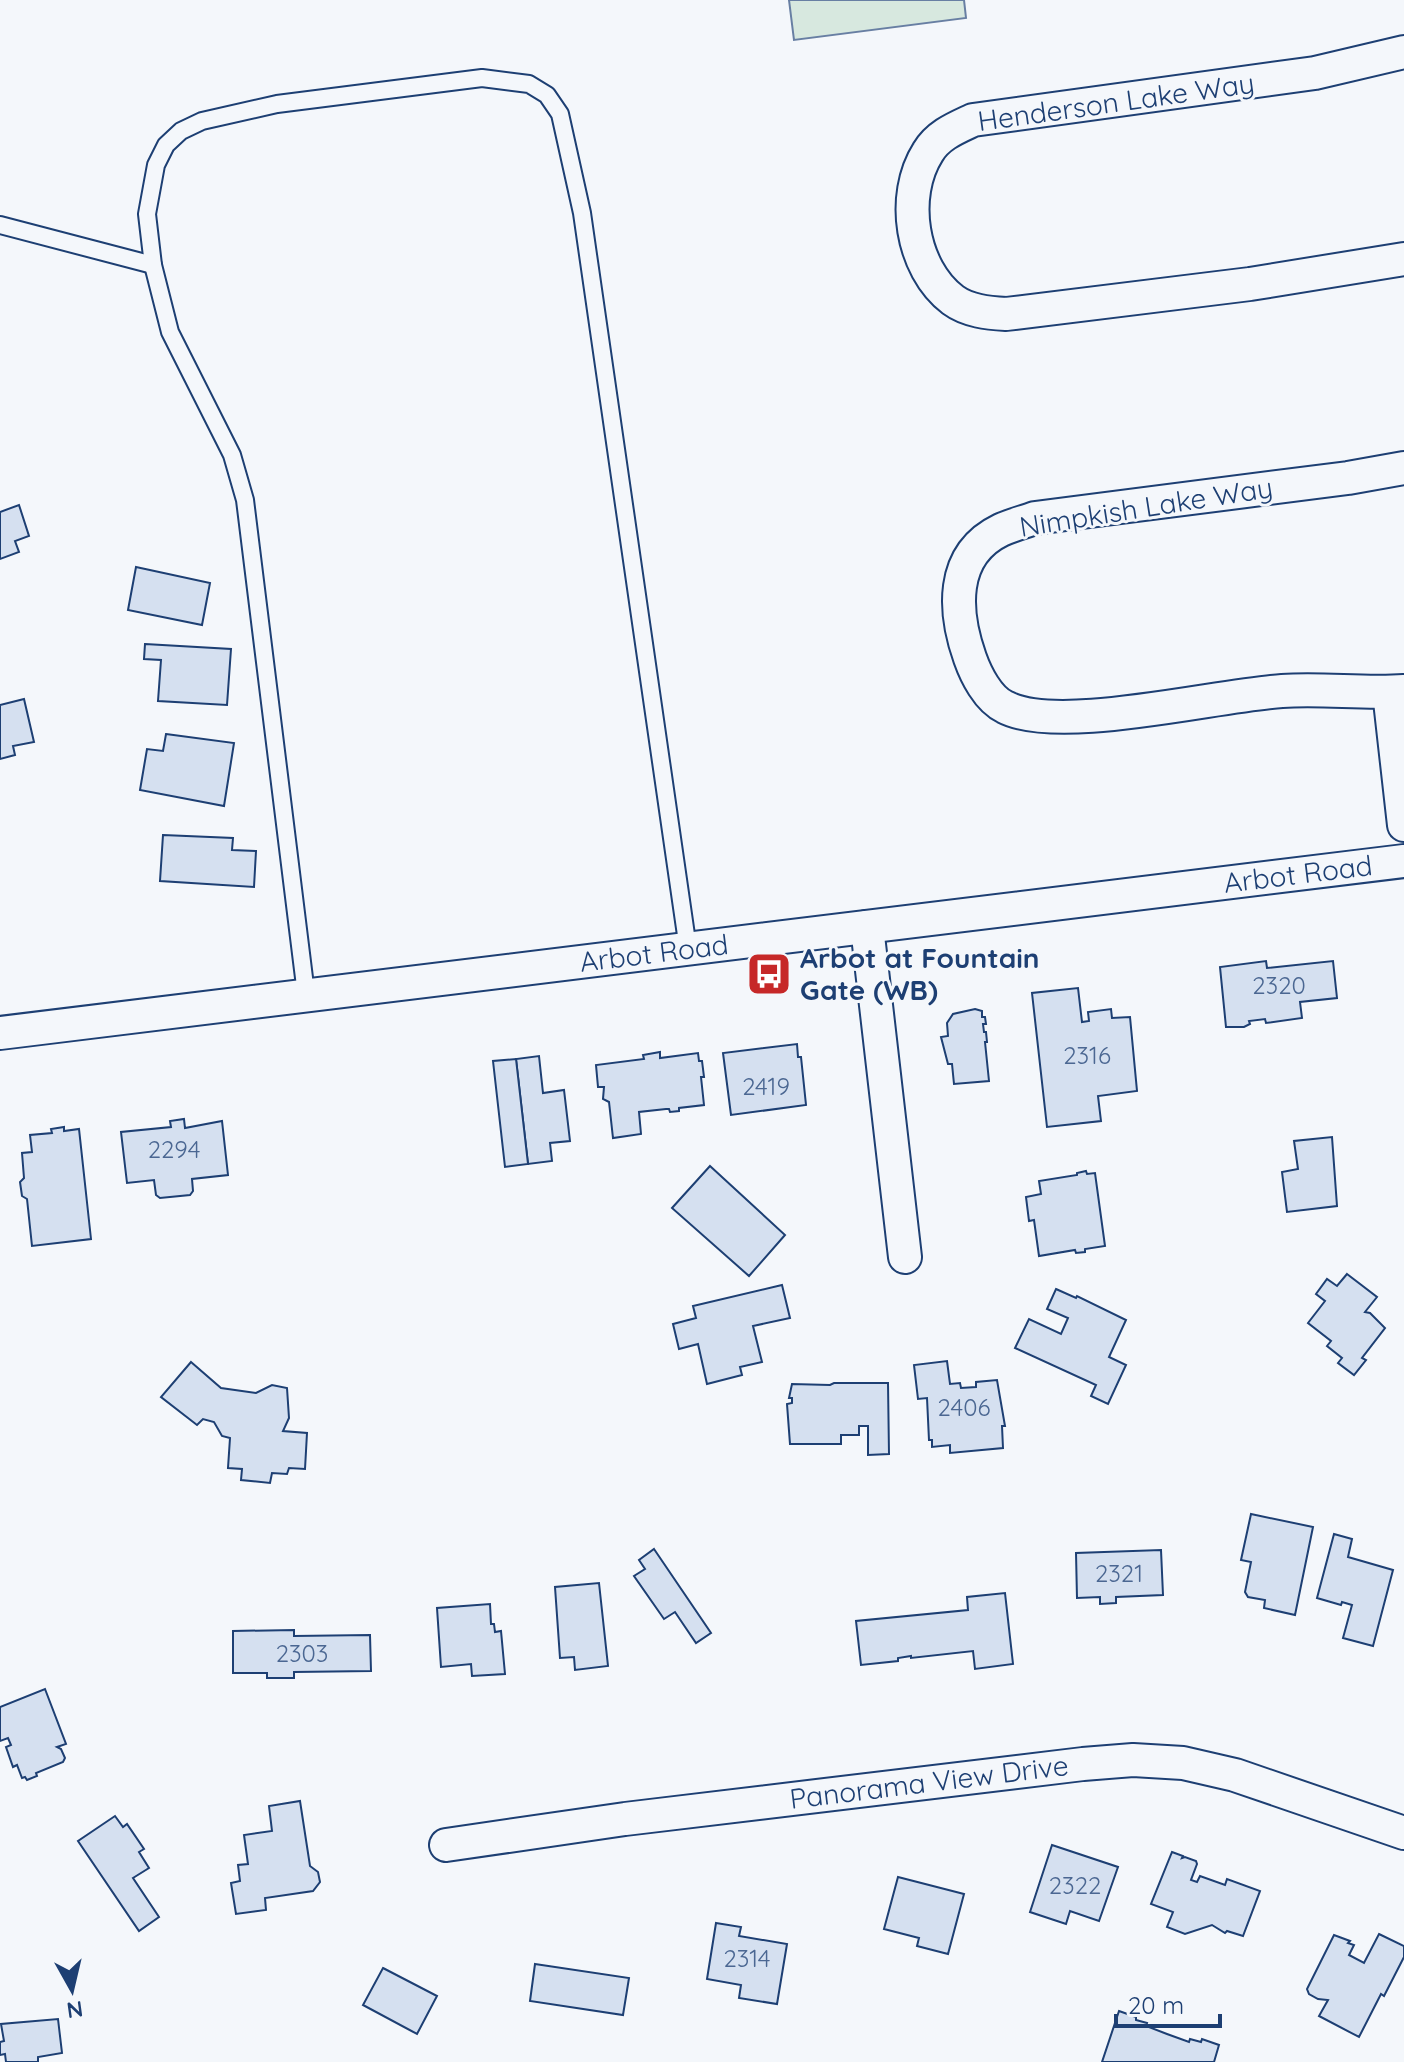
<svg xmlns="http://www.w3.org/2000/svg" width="1404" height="2062" font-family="Quicksand,sans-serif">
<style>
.green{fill:#d7e8df;stroke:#687fa3;stroke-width:2}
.building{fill:#d5e0f0;stroke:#1d3f73;stroke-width:2}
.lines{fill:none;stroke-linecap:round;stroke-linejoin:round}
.lane-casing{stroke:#1d3f73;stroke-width:20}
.street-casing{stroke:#1d3f73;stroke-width:36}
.lane{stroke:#f4f7fb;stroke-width:16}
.street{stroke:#f4f7fb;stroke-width:32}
.labels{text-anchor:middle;stroke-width:6;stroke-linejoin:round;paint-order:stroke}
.number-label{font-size:24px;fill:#4b6792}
.street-label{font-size:28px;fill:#1d3f73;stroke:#f4f7fb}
.poi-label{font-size:28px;font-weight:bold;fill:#1d3f73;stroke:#f4f7fb;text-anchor:start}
</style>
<rect width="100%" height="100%" fill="#f4f7fb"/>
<polygon class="green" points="789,0 964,0 966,18 794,40"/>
<g class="building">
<polygon points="19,505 29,536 15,541 19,552 0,559 0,512"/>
<polygon points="136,567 210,583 202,625 128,610"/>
<polygon points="145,644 231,649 227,705 158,701 161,660 144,659"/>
<polygon points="24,699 34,742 13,746 15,755 0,759 0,705"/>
<polygon points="166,734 234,743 224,806 140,790 147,749 163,751"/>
<polygon points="163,835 233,838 232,850 256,851 254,887 160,881"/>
<polygon points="1266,961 1267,968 1333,961 1337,998 1300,1002 1302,1018 1266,1023 1265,1019 1249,1021 1250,1024 1244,1027 1226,1027 1220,967"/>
<polygon points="1078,988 1082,1022 1089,1021 1088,1012 1111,1009 1112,1018 1130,1017 1137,1091 1098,1096 1101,1121 1047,1127 1032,993"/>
<polygon points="975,1009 982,1011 982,1017 985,1017 986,1024 983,1024 984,1032 986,1032 987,1042 985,1042 989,1081 954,1084 952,1064 948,1064 941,1037 948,1036 947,1023 953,1014"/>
<polygon points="797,1044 798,1057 801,1057 806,1105 731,1115 723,1053"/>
<polygon points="660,1052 660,1058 698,1053 699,1061 702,1061 704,1077 701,1077 704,1105 679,1108 679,1111 670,1112 669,1109 666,1109 639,1112 641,1134 613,1138 609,1102 603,1099 604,1087 598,1087 596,1065 644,1059 643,1055"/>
<polygon points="539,1056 543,1093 564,1090 570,1141 550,1143 552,1161 528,1164 516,1059"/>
<polygon points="516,1059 528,1164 505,1167 493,1061"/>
<polygon points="184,1119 185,1128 222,1121 228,1175 192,1179 193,1191 190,1195 160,1198 156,1195 154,1180 127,1183 121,1132 171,1127 170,1121"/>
<polygon points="64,1127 64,1131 79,1129 91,1239 32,1246 27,1199 22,1196 20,1182 24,1178 22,1153 32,1152 30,1135 52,1133 51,1129"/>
<polygon points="1332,1137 1337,1206 1287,1212 1282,1172 1298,1169 1294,1141"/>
<polygon points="710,1166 785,1235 749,1276 672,1208"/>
<polygon points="1086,1171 1087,1174 1095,1173 1105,1246 1085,1249 1085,1252 1076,1253 1075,1250 1039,1256 1034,1220 1029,1221 1026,1197 1041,1194 1039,1181 1077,1175 1077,1173"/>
<polygon points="1347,1274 1377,1297 1365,1312 1370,1313 1385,1328 1362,1358 1366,1360 1354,1375 1338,1363 1342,1358 1327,1346 1331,1341 1308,1323 1325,1301 1316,1294 1327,1279 1337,1286"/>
<polygon points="782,1285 790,1318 753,1326 762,1362 740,1367 742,1375 707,1384 698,1344 679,1349 673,1324 696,1318 693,1306"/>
<polygon points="1056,1289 1076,1298 1077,1296 1126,1320 1109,1357 1126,1365 1108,1404 1091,1396 1096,1385 1015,1348 1029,1319 1061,1334 1068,1318 1047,1309"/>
<polygon points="947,1361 950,1384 960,1383 961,1388 976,1387 976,1382 997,1380 1005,1426 1002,1426 1003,1448 950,1453 950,1445 932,1447 932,1440 929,1440 927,1398 918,1399 914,1365"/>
<polygon points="191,1362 221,1388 256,1393 272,1385 287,1388 289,1418 283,1431 307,1433 305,1469 289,1468 287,1474 272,1473 270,1483 241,1480 242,1469 228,1468 230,1438 222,1436 214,1422 203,1419 197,1425 161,1397"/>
<polygon points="834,1383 888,1383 889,1454 868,1455 868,1426 859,1426 859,1435 841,1435 841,1444 790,1444 787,1404 792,1403 792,1398 789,1398 792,1384 830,1385"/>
<polygon points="1251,1514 1313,1527 1295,1615 1264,1608 1265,1600 1248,1597 1245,1592 1251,1562 1241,1560"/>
<polygon points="1334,1534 1352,1539 1348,1557 1393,1570 1373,1646 1343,1638 1352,1605 1342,1602 1341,1605 1317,1598"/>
<polygon points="654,1549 711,1633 696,1643 675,1612 664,1619 634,1576 645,1569 639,1560"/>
<polygon points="1161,1550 1163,1595 1116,1597 1116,1603 1100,1604 1100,1597 1077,1598 1076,1553"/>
<polygon points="599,1583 608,1666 575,1670 574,1657 560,1658 555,1587"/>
<polygon points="1005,1593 1013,1664 975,1669 973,1651 911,1658 911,1656 898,1658 898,1661 861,1665 856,1621 968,1610 967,1597"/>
<polygon points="490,1604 491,1624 494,1624 495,1632 501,1631 505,1674 472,1676 471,1664 441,1667 437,1608"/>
<polygon points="294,1630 294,1636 370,1635 371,1671 294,1672 294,1678 267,1678 267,1673 233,1673 233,1631"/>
<polygon points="45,1689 66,1744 57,1747 61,1749 65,1758 63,1762 36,1773 37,1776 27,1780 25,1777 22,1778 17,1765 13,1767 6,1747 11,1745 8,1738 0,1741 0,1707"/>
<polygon points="300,1801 310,1866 318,1872 320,1882 313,1891 265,1898 266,1910 236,1914 231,1883 240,1881 238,1865 248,1864 244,1835 272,1831 269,1806"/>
<polygon points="115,1816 123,1827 127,1824 144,1849 139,1852 149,1868 133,1878 159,1917 139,1931 78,1841"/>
<polygon points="1052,1845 1118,1867 1099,1921 1070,1911 1066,1924 1030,1912"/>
<polygon points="1172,1852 1183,1856 1182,1858 1185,1857 1196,1861 1197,1864 1191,1880 1197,1882 1200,1876 1225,1885 1227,1879 1260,1891 1243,1936 1227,1931 1225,1933 1212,1925 1185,1934 1167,1927 1173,1912 1151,1904"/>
<polygon points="898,1877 964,1894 948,1954 917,1946 919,1938 884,1929"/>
<polygon points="716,1923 741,1927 739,1936 787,1944 777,2004 739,1998 741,1985 707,1979"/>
<polygon points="1379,1934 1404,1946 1404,1957 1384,1996 1381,1994 1359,2037 1319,2016 1328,2000 1318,1999 1309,1994 1307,1989 1334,1935 1350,1941 1348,1943 1354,1945 1349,1955 1364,1963"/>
<polygon points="535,1964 629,1978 623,2015 530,2001"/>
<polygon points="383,1968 437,1996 417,2034 363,2005"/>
<polygon points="1119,2011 1136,2017 1136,2020 1147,2023 1146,2026 1167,2034 1189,2042 1190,2039 1201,2042 1202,2039 1219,2045 1214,2062 1102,2062"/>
<polygon points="58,2019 62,2053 38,2057 38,2062 6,2062 5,2054 0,2055 0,2042 4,2041 1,2024"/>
</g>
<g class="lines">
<g class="lane-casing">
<g id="lane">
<polyline points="0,225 153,265"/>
<polyline points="306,994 245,500 232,455 170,332 153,265 147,214 156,165 166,145 181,131 202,121 277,104 482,78 529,84 547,95 560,114 582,213 688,949"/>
</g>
</g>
<g class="street-casing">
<g id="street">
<path d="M1404 52 1315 73 973 120C956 128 938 135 928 152 900 196 911 268 953 300 968 311 988 313 1006 314L1250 284 1404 259"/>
<path d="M1404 468 1348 478 1035 518C1024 522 1012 525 1001 530 949 555 954 613 970 658 976 675 988 699 1005 707 1058 735 1217 695 1282 691 1323 688 1363 694 1404 691"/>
<polyline points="1389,692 1404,825"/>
<polyline points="867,927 905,1257"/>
<polyline points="0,1033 1404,861"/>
<polyline points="446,1845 625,1819 1083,1764 1133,1760 1183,1763 1235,1775 1404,1833"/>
</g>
</g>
<use href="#lane" class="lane"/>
<use href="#street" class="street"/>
</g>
<defs>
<g id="bus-square" transform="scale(2.3)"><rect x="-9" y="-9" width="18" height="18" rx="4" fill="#c62828" stroke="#f4f7fb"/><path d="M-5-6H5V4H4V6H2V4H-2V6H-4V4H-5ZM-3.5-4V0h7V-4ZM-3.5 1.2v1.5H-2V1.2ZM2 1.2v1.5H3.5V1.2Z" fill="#fff"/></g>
</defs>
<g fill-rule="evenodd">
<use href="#bus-square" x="769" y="974"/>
</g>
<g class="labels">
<g class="number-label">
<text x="1279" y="994">2320</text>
<text x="1087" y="1064">2316</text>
<text x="766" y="1095">2419</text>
<text x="174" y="1158">2294</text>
<text x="964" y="1416">2406</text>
<text x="1119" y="1582">2321</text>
<text x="302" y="1662">2303</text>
<text x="1075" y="1894">2322</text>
<text x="747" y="1967">2314</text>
</g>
<g class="street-label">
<text transform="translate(1116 102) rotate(-8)" y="10">Henderson Lake Way</text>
<text transform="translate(1146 507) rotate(-9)" y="10">Nimpkish Lake Way</text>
<text transform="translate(1298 874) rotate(-7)" y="10">Arbot Road</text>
<text transform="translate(654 953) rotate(-7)" y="10">Arbot Road</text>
<text transform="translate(929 1782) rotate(-7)" y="10">Panorama View Drive</text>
</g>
<g class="poi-label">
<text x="800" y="968">Arbot at Fountain<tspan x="800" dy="32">Gate (WB)</tspan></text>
</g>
</g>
<g transform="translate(72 1990) rotate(172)" stroke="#f4f7fb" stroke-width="6" paint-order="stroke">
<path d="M0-6L14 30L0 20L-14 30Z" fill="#1d3f73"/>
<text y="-12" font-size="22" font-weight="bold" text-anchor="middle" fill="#1d3f73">N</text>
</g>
<path d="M1116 2014v12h104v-12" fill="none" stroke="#1d3f73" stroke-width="4"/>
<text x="1128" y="2014" font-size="24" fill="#1d3f73" stroke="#f4f7fb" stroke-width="6" paint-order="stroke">20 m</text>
</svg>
